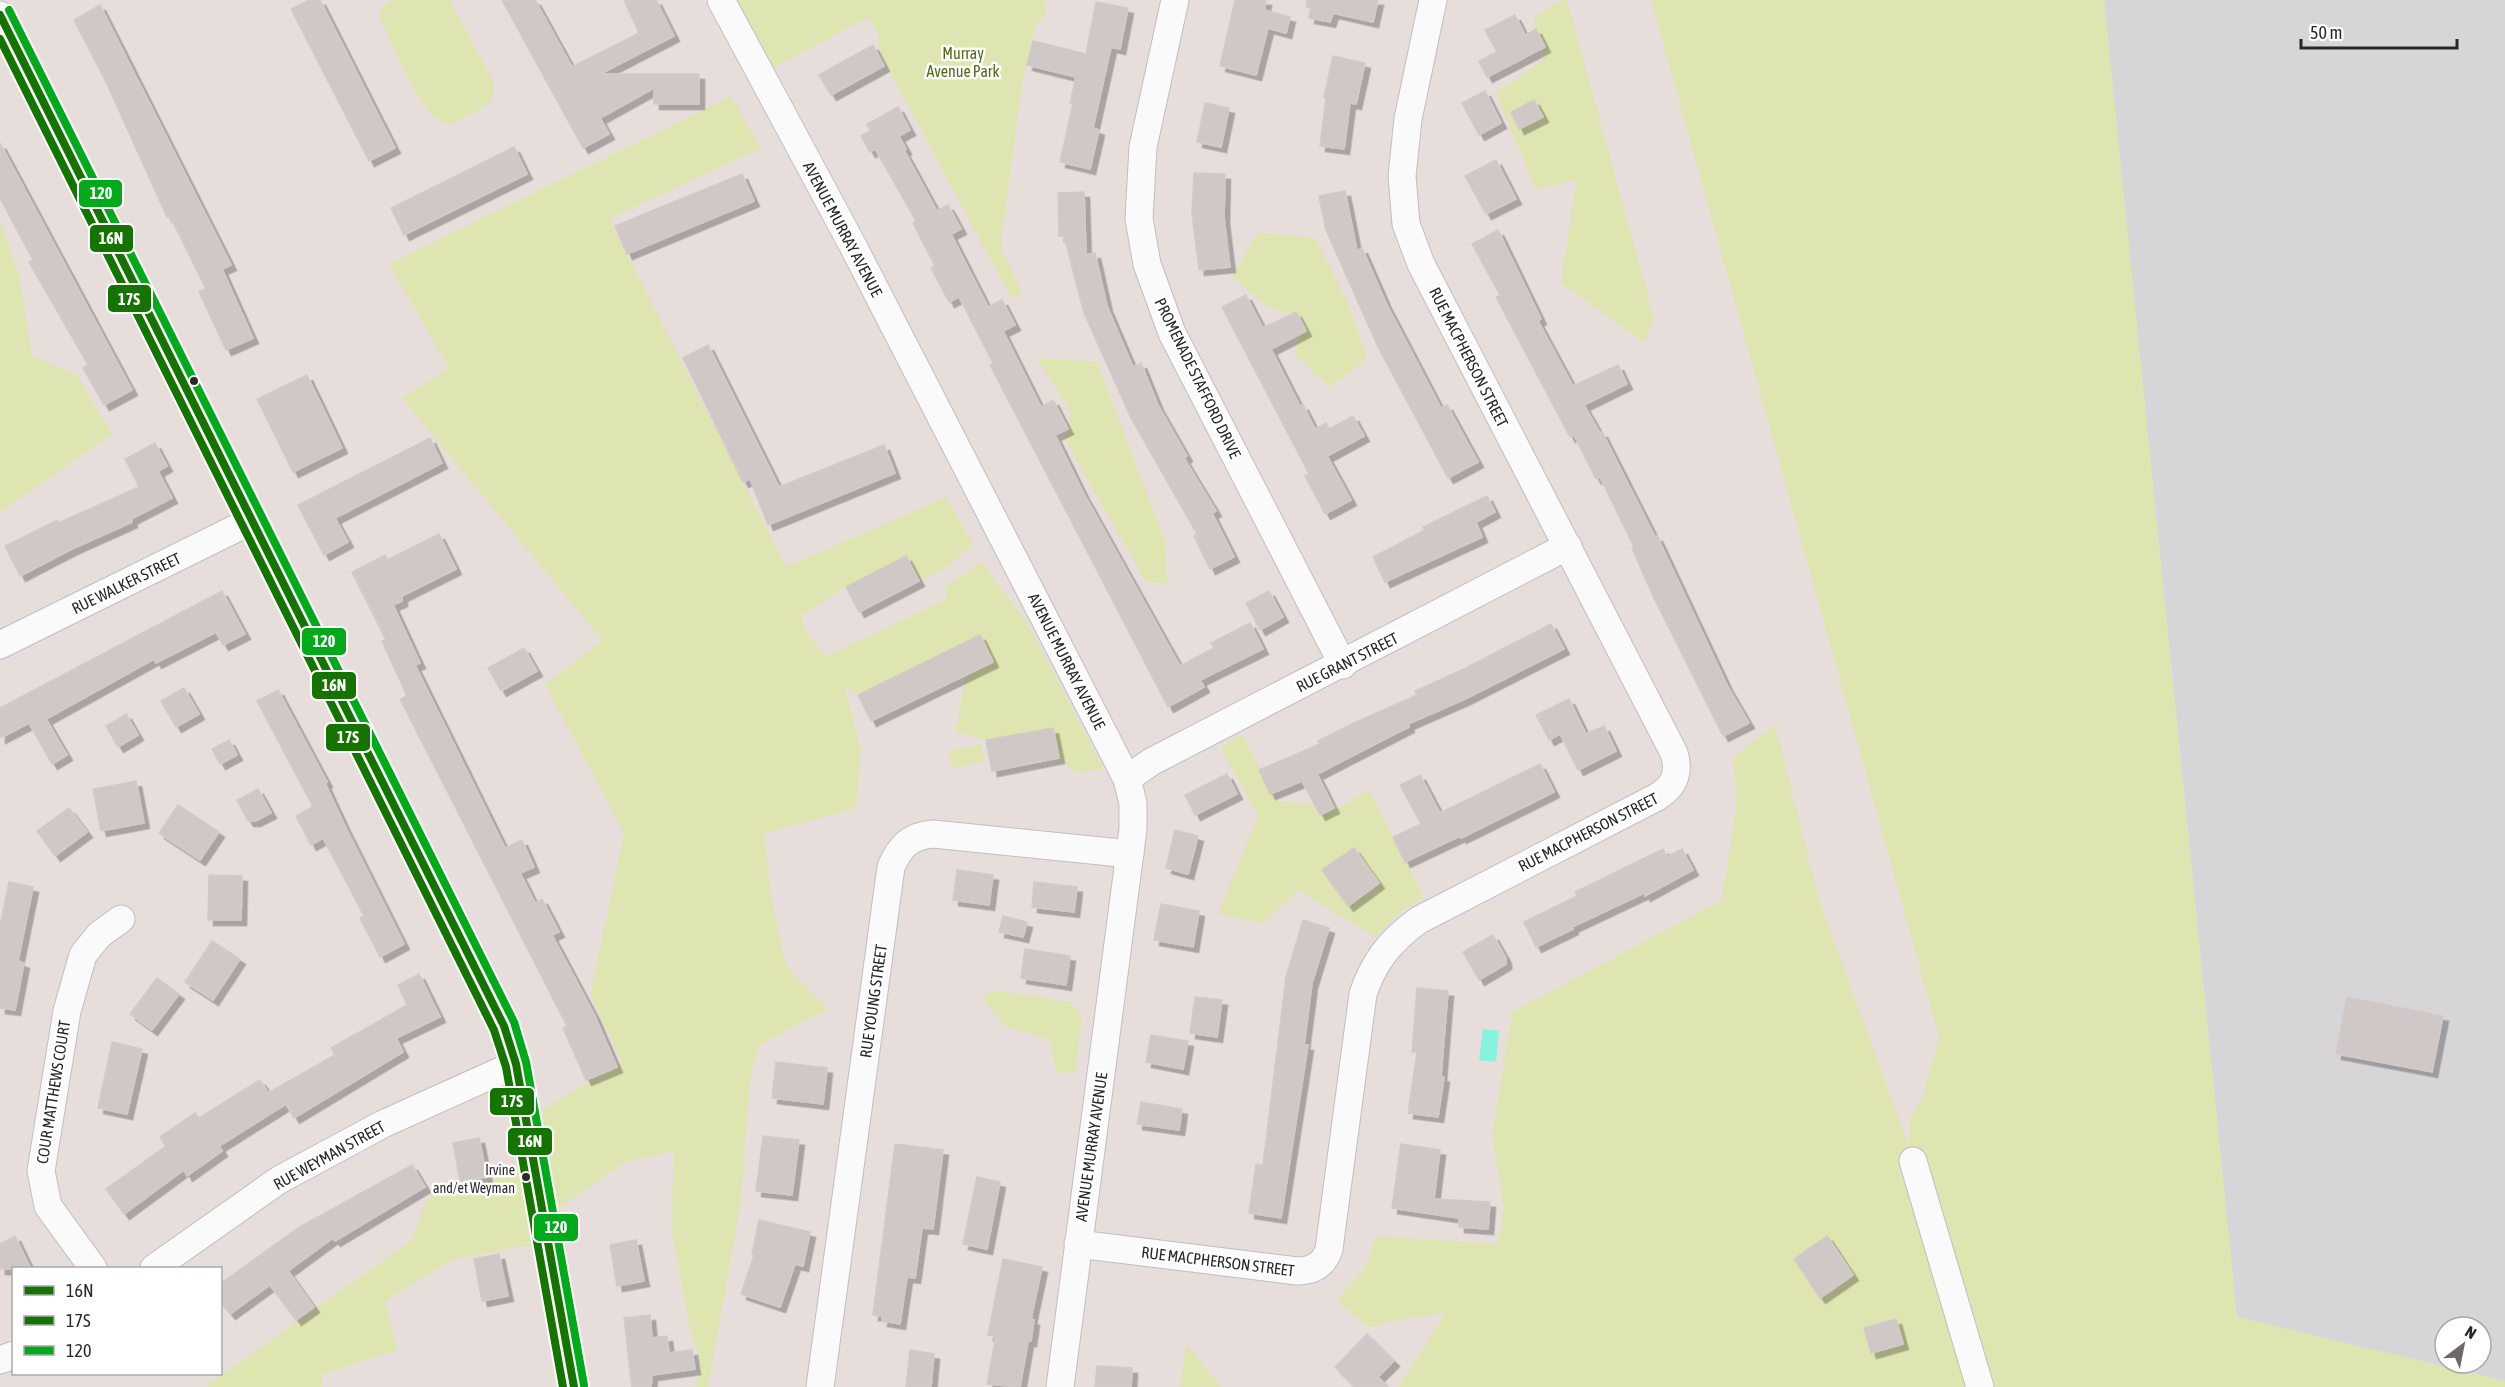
<svg xmlns="http://www.w3.org/2000/svg" width="2505" height="1387" font-family="'Asap Condensed',sans-serif">
<style>
.industrial{fill:#d8d5d9;fill-rule:evenodd}
.green{fill:#dfe5b1}
.water{fill:#86f3dc}
.building{fill:#cfc8c7;stroke:#d2cac8;stroke-width:1.5;filter:url(#shadow)}
.lines{fill:none;stroke-linecap:round;stroke-linejoin:round}
.minor-casing{stroke:#c0bebe;stroke-width:29}
.minor{stroke:#fbfafa;stroke-width:27}
.bus-1-casing{stroke:#fff;stroke-width:12}
.bus-2-casing{stroke:#fff;stroke-width:12}
.bus-3-casing{stroke:#fff;stroke-width:12}
.bus-1{stroke:#157400;stroke-width:8}
.bus-2{stroke:#157400;stroke-width:8}
.bus-3{stroke:#00aa1a;stroke-width:8}
.bus-dot{fill:#282828;stroke:#fff;stroke-width:2}
.labels{text-anchor:middle;stroke-width:5;stroke-linejoin:round;paint-order:stroke}
.bus-label{font-size:14px;fill:#282828;stroke:#fff;text-anchor:end}
.park-label{font-size:16px;fill:#4e6c11;stroke:#fff}
.street-label{font-size:16px;fill:#282828;stroke:#fff}
.line-badge{stroke:#fff;stroke-width:2}
.badge-label{font-size:16px;text-anchor:middle;font-weight:bold;fill:#fff}
</style>
<defs>
<filter id="shadow"><feDropShadow dx="5.5" dy="5.5" stdDeviation="0" flood-color="#0004"/></filter>
</defs>
<rect width="100%" height="100%" fill="#e7dedc"/>
<path class="industrial" d="M2104 0H2505V1381L2237 1317ZM2445 1327H2481V1363H2445Z"/>
<g class="green">
<path d="M391 0H450L494 83C495 100 487 106 473 113 466 116 458 122 452 124 424 129 390 39 380 17L379 11Z"/>
<polygon points="721,0 1045,0 1046,14 1034,29 1022,86 1002,235 1002,250 1021,291 1020,296 1011,298 883,59 879,49 878,35 869,17 761,74"/>
<polygon points="1561,0 1567,0 1654,318 1644,343 1561,283 1576,180 1535,189 1496,93 1544,59 1533,18"/>
<polygon points="1651,0 2104,0 2237,1317 2505,1381 2505,1387 1398,1387 1445,1314 1402,1319 1369,1327 1336,1300 1365,1268 1376,1236 1498,1244 1504,1208 1492,1134 1512,1012 1722,900 1737,798 1732,758 1775,725 1818,897 1912,1155 1909,1140 1910,1118 1922,1099 1939,1037"/>
<polygon points="731,96 761,148 609,219 786,567 946,497 973,544 943,570 919,581 905,556 846,587 801,616 805,631 827,656 947,599 945,587 982,562 1027,623 1104,769 1076,772 1059,758 1053,728 986,740 955,732 967,674 993,662 980,635 858,695 844,683 861,752 856,808 764,834 772,901 786,966 828,1009 759,1045 750,1079 741,1202 708,1387 695,1387 701,1369 688,1319 671,1227 674,1151 626,1162 545,1217 549,1242 453,1259 385,1301 398,1350 323,1374 321,1387 205,1387 412,1240 427,1198 510,1175 534,1160 526,1120 622,1061 590,996 624,832 545,685 602,640 402,398 449,368 389,264"/>
<polygon points="0,222 19,274 32,356 77,375 112,434 0,512"/>
<polygon points="1257,233 1315,238 1350,308 1367,358 1330,387 1294,354 1304,318 1268,307 1232,277"/>
<polygon points="1037,358 1097,362 1165,541 1167,583 1146,582 1064,438 1072,413"/>
<polygon points="1242,735 1277,801 1339,808 1369,790 1424,897 1397,915 1375,937 1298,890 1263,923 1218,914 1258,815 1220,746"/>
<polygon points="981,744 985,761 952,768 948,751"/>
<polygon points="992,990 1071,1002 1082,1017 1075,1074 1056,1072 1050,1040 1005,1026 982,998"/>
<polygon points="1186,1344 1222,1387 1180,1387"/>
</g>
<polygon class="water" points="1483,1029 1499,1031 1496,1062 1479,1060"/>
<g class="building">
<polygon points="309,0 320,0 395,148 369,161 291,9"/>
<polygon points="502,0 535,0 572,67 639,33 624,0 656,0 674,36 600,74 699,74 699,104 654,104 654,88 600,118 609,134 583,148"/>
<polygon points="1235,0 1266,0 1264,10 1290,17 1286,33 1268,28 1256,75 1220,66"/>
<polygon points="1307,0 1378,0 1373,22 1333,13 1330,22 1309,18 1311,8 1306,7"/>
<polygon points="1096,2 1128,8 1120,49 1111,47 1093,128 1099,130 1090,169 1060,162 1073,103 1070,103 1076,77 1027,65 1033,41 1086,54"/>
<polygon points="100,5 231,265 222,269 253,338 226,350 199,292 206,289 170,216 167,217 107,84 74,20"/>
<polygon points="1515,15 1525,35 1536,29 1545,47 1487,77 1479,61 1497,52 1485,30"/>
<polygon points="873,45 884,66 831,95 819,75"/>
<polygon points="1333,56 1365,63 1356,104 1350,103 1344,149 1320,146 1326,98 1324,97"/>
<polygon points="1485,91 1501,123 1479,135 1462,103"/>
<polygon points="1534,100 1543,117 1519,129 1511,112"/>
<polygon points="1205,103 1229,108 1221,147 1197,142"/>
<polygon points="898,107 910,130 899,136 906,149 904,150 937,211 948,205 961,229 951,234 988,307 1002,300 1015,325 1003,331 1041,407 1053,400 1068,429 1055,435 1084,494 1180,666 1214,648 1211,643 1250,623 1263,649 1200,680 1204,687 1168,707 990,365 993,363 959,297 949,302 931,268 935,266 913,223 916,221 875,149 870,152 861,136 870,131 867,124"/>
<polygon points="0,143 132,390 104,405 83,368 88,365 29,262 33,260 0,198"/>
<polygon points="514,147 527,174 404,235 391,208"/>
<polygon points="1496,160 1516,199 1486,214 1465,176"/>
<polygon points="1194,173 1225,174 1224,218 1230,267 1199,270 1192,214"/>
<polygon points="742,174 754,201 627,254 615,226"/>
<polygon points="1345,191 1357,251 1362,248 1386,303 1441,408 1447,405 1478,462 1448,478 1378,347 1326,230 1319,196"/>
<polygon points="1084,192 1086,255 1095,253 1107,306 1133,367 1141,363 1158,405 1187,456 1184,458 1216,511 1212,513 1234,557 1210,569 1194,536 1197,534 1131,418 1084,313 1064,236 1059,236 1058,193"/>
<polygon points="1498,230 1541,319 1538,321 1573,386 1618,365 1627,384 1584,405 1600,433 1602,432 1655,537 1657,536 1728,687 1749,723 1723,736 1653,596 1632,548 1634,547 1600,477 1596,479 1574,435 1570,437 1496,297 1500,295 1472,244"/>
<polygon points="1246,295 1263,328 1296,312 1306,331 1271,349 1300,406 1303,405 1315,429 1326,423 1329,429 1353,416 1364,436 1327,456 1351,500 1325,514 1305,476 1309,474 1222,307"/>
<polygon points="708,345 779,487 884,445 895,473 768,525 750,479 743,482 683,358"/>
<polygon points="307,375 342,448 293,472 257,399"/>
<polygon points="430,438 442,463 335,518 348,542 324,555 298,505"/>
<polygon points="155,443 167,466 158,471 172,498 131,519 132,522 72,549 20,576 5,546 57,520 58,523 139,487 125,459"/>
<polygon points="1487,496 1495,512 1476,522 1482,537 1385,582 1373,557 1425,530 1423,527"/>
<polygon points="439,534 456,569 402,596 402,601 393,605 420,663 415,665 505,848 522,840 534,867 520,873 535,903 542,899 559,932 552,935 594,1014 617,1067 586,1080 563,1028 567,1026 400,699 407,696 382,641 386,640 352,572 385,555 387,560"/>
<polygon points="906,556 919,581 859,612 846,587"/>
<polygon points="222,591 245,634 223,645 216,632 156,663 154,659 46,719 67,755 52,764 29,723 0,738 0,708"/>
<polygon points="1269,591 1283,617 1260,630 1246,603"/>
<polygon points="1551,624 1564,649 1465,699 1408,724 1409,727 1317,774 1334,808 1320,815 1302,781 1270,794 1259,770 1320,744 1318,741 1354,723 1417,695 1415,691 1464,669"/>
<polygon points="980,635 993,662 871,721 858,695"/>
<polygon points="524,648 537,671 501,691 488,668"/>
<polygon points="184,688 199,714 176,727 161,701"/>
<polygon points="278,690 327,782 325,783 345,826 404,944 380,957 360,918 364,916 323,838 311,845 296,816 313,807 257,701"/>
<polygon points="1569,699 1586,734 1604,726 1616,751 1578,770 1560,734 1549,740 1536,715"/>
<polygon points="126,714 138,735 118,747 106,726"/>
<polygon points="1053,728 1059,758 992,771 986,740"/>
<polygon points="229,740 237,755 220,764 212,749"/>
<polygon points="1540,764 1554,792 1461,838 1460,836 1405,862 1393,837 1421,824 1400,785 1420,775 1440,813"/>
<polygon points="1227,774 1237,794 1195,815 1185,795"/>
<polygon points="136,781 144,823 101,831 93,789"/>
<polygon points="258,789 271,813 255,821 248,821 237,800"/>
<polygon points="178,805 219,832 200,860 159,833"/>
<polygon points="69,808 87,832 55,856 37,831"/>
<polygon points="1175,830 1198,836 1188,874 1166,868"/>
<polygon points="1354,848 1379,883 1348,906 1322,870"/>
<polygon points="1663,849 1667,857 1682,849 1693,870 1645,896 1644,893 1572,927 1573,929 1536,947 1524,922 1577,896 1575,892"/>
<polygon points="957,870 993,875 989,905 953,900"/>
<polygon points="209,875 242,876 241,920 208,920"/>
<polygon points="9,882 33,887 18,961 24,963 15,1010 0,1008 0,926"/>
<polygon points="1034,882 1077,887 1074,912 1032,907"/>
<polygon points="1161,904 1199,911 1193,947 1154,940"/>
<polygon points="1003,916 1027,922 1023,937 999,932"/>
<polygon points="1303,920 1329,928 1312,983 1304,1045 1308,1045 1281,1218 1249,1213 1256,1164 1263,1165 1286,977"/>
<polygon points="1493,935 1506,958 1506,964 1479,980 1463,952"/>
<polygon points="212,941 240,959 213,1000 185,982"/>
<polygon points="1025,949 1070,956 1066,985 1021,978"/>
<polygon points="419,974 440,1017 396,1038 403,1052 294,1118 286,1104 219,1146 222,1151 187,1176 184,1170 124,1214 106,1189 166,1146 160,1137 195,1113 199,1118 260,1080 268,1093 335,1055 331,1048 407,1005 398,985"/>
<polygon points="157,978 179,994 152,1030 130,1014"/>
<polygon points="1417,988 1448,991 1441,1076 1444,1077 1438,1117 1408,1113 1417,1052 1412,1052"/>
<polygon points="1195,997 1222,1000 1217,1037 1190,1033"/>
<polygon points="2347,997 2443,1016 2432,1072 2336,1054"/>
<polygon points="1151,1035 1188,1041 1183,1069 1146,1062"/>
<polygon points="112,1042 142,1049 127,1114 98,1108"/>
<polygon points="776,1062 827,1068 823,1104 772,1098"/>
<polygon points="1141,1102 1182,1109 1179,1130 1137,1124"/>
<polygon points="763,1136 799,1140 792,1195 756,1191"/>
<polygon points="479,1138 487,1177 460,1181 453,1143"/>
<polygon points="895,1144 943,1150 933,1229 922,1228 915,1278 907,1277 900,1324 882,1321 883,1316 873,1315"/>
<polygon points="1401,1144 1440,1150 1434,1199 1490,1202 1488,1229 1459,1227 1459,1218 1392,1208"/>
<polygon points="412,1165 425,1187 335,1241 333,1238 288,1271 314,1307 296,1320 270,1285 230,1314 220,1301 220,1284 298,1228"/>
<polygon points="977,1177 1000,1182 987,1249 963,1244"/>
<polygon points="759,1220 810,1232 803,1266 795,1264 780,1307 741,1294 754,1255 752,1254"/>
<polygon points="15,1236 31,1269 0,1269 0,1244"/>
<polygon points="1827,1236 1853,1275 1820,1298 1794,1259"/>
<polygon points="636,1240 644,1281 617,1286 610,1245"/>
<polygon points="499,1254 508,1296 482,1301 474,1259"/>
<polygon points="1003,1259 1042,1267 1031,1319 1034,1320 1031,1341 1028,1341 1020,1387 987,1384 996,1336 988,1335"/>
<polygon points="650,1315 652,1338 667,1336 669,1353 692,1350 695,1369 652,1375 651,1387 632,1387 624,1318"/>
<polygon points="1896,1319 1903,1344 1871,1353 1864,1328"/>
<polygon points="1367,1334 1394,1361 1378,1377 1388,1387 1355,1387 1335,1367"/>
<polygon points="910,1350 934,1354 931,1387 906,1387"/>
<polygon points="1097,1366 1132,1368 1131,1387 1095,1387"/>
</g>
<g class="lines">
<g class="minor-casing">
<g id="minor">
<polyline points="721,0 853,246 1127,779 1133,803 1133,829 1060,1387"/>
<polyline points="1175,0 1143,147 1139,219 1147,264 1172,333 1343,665"/>
<polyline points="0,15 504,1026 516,1064 574,1387"/>
<polyline points="0,645 253,520"/>
<polyline points="1127,779 1151,762 1568,546"/>
<polyline points="1913,1161 1980,1387"/>
<path d="M1078 1244 1297 1271C1314 1271 1324 1264 1329 1249L1363 994C1374 961 1391 940 1419 920L1657 797C1675 786 1680 773 1674 753L1421 264 1406 224 1402 176 1408 119 1433 0"/>
<polyline points="93,1268 48,1206 41,1171 67,1011 83,955 99,935 121,919"/>
<polyline points="154,1268 279,1180 383,1124 516,1064"/>
<polyline points="0,1360 14,1355"/>
<path d="M820 1387 891 867C900 846 910 836 933 834L1130 854"/>
</g>
</g>
<use href="#minor" class="minor"/>
<g class="bus-1-casing">
<polyline id="bus-1" points="0,15 504,1026 516,1064 574,1387"/>
</g>
<g class="bus-2-casing">
<polyline id="bus-2" points="0,39 494,1030 506,1067 563,1387"/>
</g>
<g class="bus-3-casing">
<polyline id="bus-3" points="9,10 514,1022 526,1062 584,1385"/>
</g>
<use href="#bus-1" class="bus-1"/>
<use href="#bus-2" class="bus-2"/>
<use href="#bus-3" class="bus-3"/>
</g>
<g class="bus-dot">
<circle cx="194" cy="381" r="5"/>
<circle cx="526" cy="1177" r="5"/>
</g>
<g class="labels">
<g class="bus-label">
<text x="515" y="1175">Irvine<tspan x="515" dy="18">and/et Weyman</tspan></text>
</g>
<g class="park-label">
<text x="963" y="59">Murray<tspan x="963" dy="18">Avenue Park</tspan></text>
</g>
<g class="street-label">
<text transform="translate(843 229) rotate(62)" y="6">AVENUE MURRAY AVENUE</text>
<text transform="translate(1469 357) rotate(63)" y="6">RUE MACPHERSON STREET</text>
<text transform="translate(1198 378) rotate(64)" y="6">PROMENADE STAFFORD DRIVE</text>
<text transform="translate(126 583) rotate(-26)" y="6">RUE WALKER STREET</text>
<text transform="translate(1067 661) rotate(63)" y="6">AVENUE MURRAY AVENUE</text>
<text transform="translate(1347 662) rotate(-27)" y="6">RUE GRANT STREET</text>
<text transform="translate(1588 832) rotate(-27)" y="6">RUE MACPHERSON STREET</text>
<text transform="translate(873 1001) rotate(-82)" y="6">RUE YOUNG STREET</text>
<text transform="translate(53 1092) rotate(-81)" y="6">COUR MATTHEWS COURT</text>
<text transform="translate(1091 1147) rotate(-82)" y="6">AVENUE MURRAY AVENUE</text>
<text transform="translate(329 1155) rotate(-29)" y="6">RUE WEYMAN STREET</text>
<text transform="translate(1218 1261) rotate(7)" y="6">RUE MACPHERSON STREET</text>
</g>
</g>
<g class="line-badge">
<rect x="78" y="179" width="45" height="29" rx="6" fill="#00aa1a"/>
<rect x="89" y="224" width="45" height="29" rx="6" fill="#157400"/>
<rect x="107" y="284" width="45" height="29" rx="6" fill="#157400"/>
<rect x="301" y="627" width="46" height="29" rx="6" fill="#00aa1a"/>
<rect x="311" y="671" width="46" height="29" rx="6" fill="#157400"/>
<rect x="325" y="723" width="46" height="29" rx="6" fill="#157400"/>
<rect x="489" y="1087" width="46" height="29" rx="6" fill="#157400"/>
<rect x="507" y="1127" width="46" height="29" rx="6" fill="#157400"/>
<rect x="533" y="1213" width="46" height="29" rx="6" fill="#00aa1a"/>
</g>
<g class="badge-label">
<text x="101" y="199">120</text>
<text x="111" y="244">16N</text>
<text x="129" y="305">17S</text>
<text x="324" y="647">120</text>
<text x="334" y="691">16N</text>
<text x="348" y="743">17S</text>
<text x="512" y="1107">17S</text>
<text x="530" y="1147">16N</text>
<text x="556" y="1233">120</text>
</g>
<rect x="12" y="1267" width="210" height="108" fill="#ffffff" stroke="#a9a9a9" stroke-width="1.5"/>
<rect x="24" y="1286" width="30" height="9" fill="#157400" stroke="#a9a9a9" stroke-width="1.5"/>
<text x="66" y="1297" font-size="18" fill="#282828">16N</text>
<rect x="24" y="1316" width="30" height="9" fill="#157400" stroke="#a9a9a9" stroke-width="1.5"/>
<text x="66" y="1327" font-size="18" fill="#282828">17S</text>
<rect x="24" y="1346" width="30" height="9" fill="#00aa1a" stroke="#a9a9a9" stroke-width="1.5"/>
<text x="66" y="1357" font-size="18" fill="#282828">120</text>
<g transform="translate(2463 1345) rotate(32)"><circle r="28" fill="#ffffff" stroke="#a9a9a9" stroke-width="1.5"/>
<path d="M0-4.5L10 22L0 15L-10 22Z" fill="#6b6867"/>
<text y="-9" font-size="16" font-weight="bold" text-anchor="middle" fill="#282828">N</text>
</g>
<path d="M2301 39v9h156v-9" fill="none" stroke="#282828" stroke-width="3"/>
<text x="2310" y="39" font-size="18" fill="#282828" stroke="#ffffff" stroke-width="4.5" paint-order="stroke">50 m</text>
</svg>
